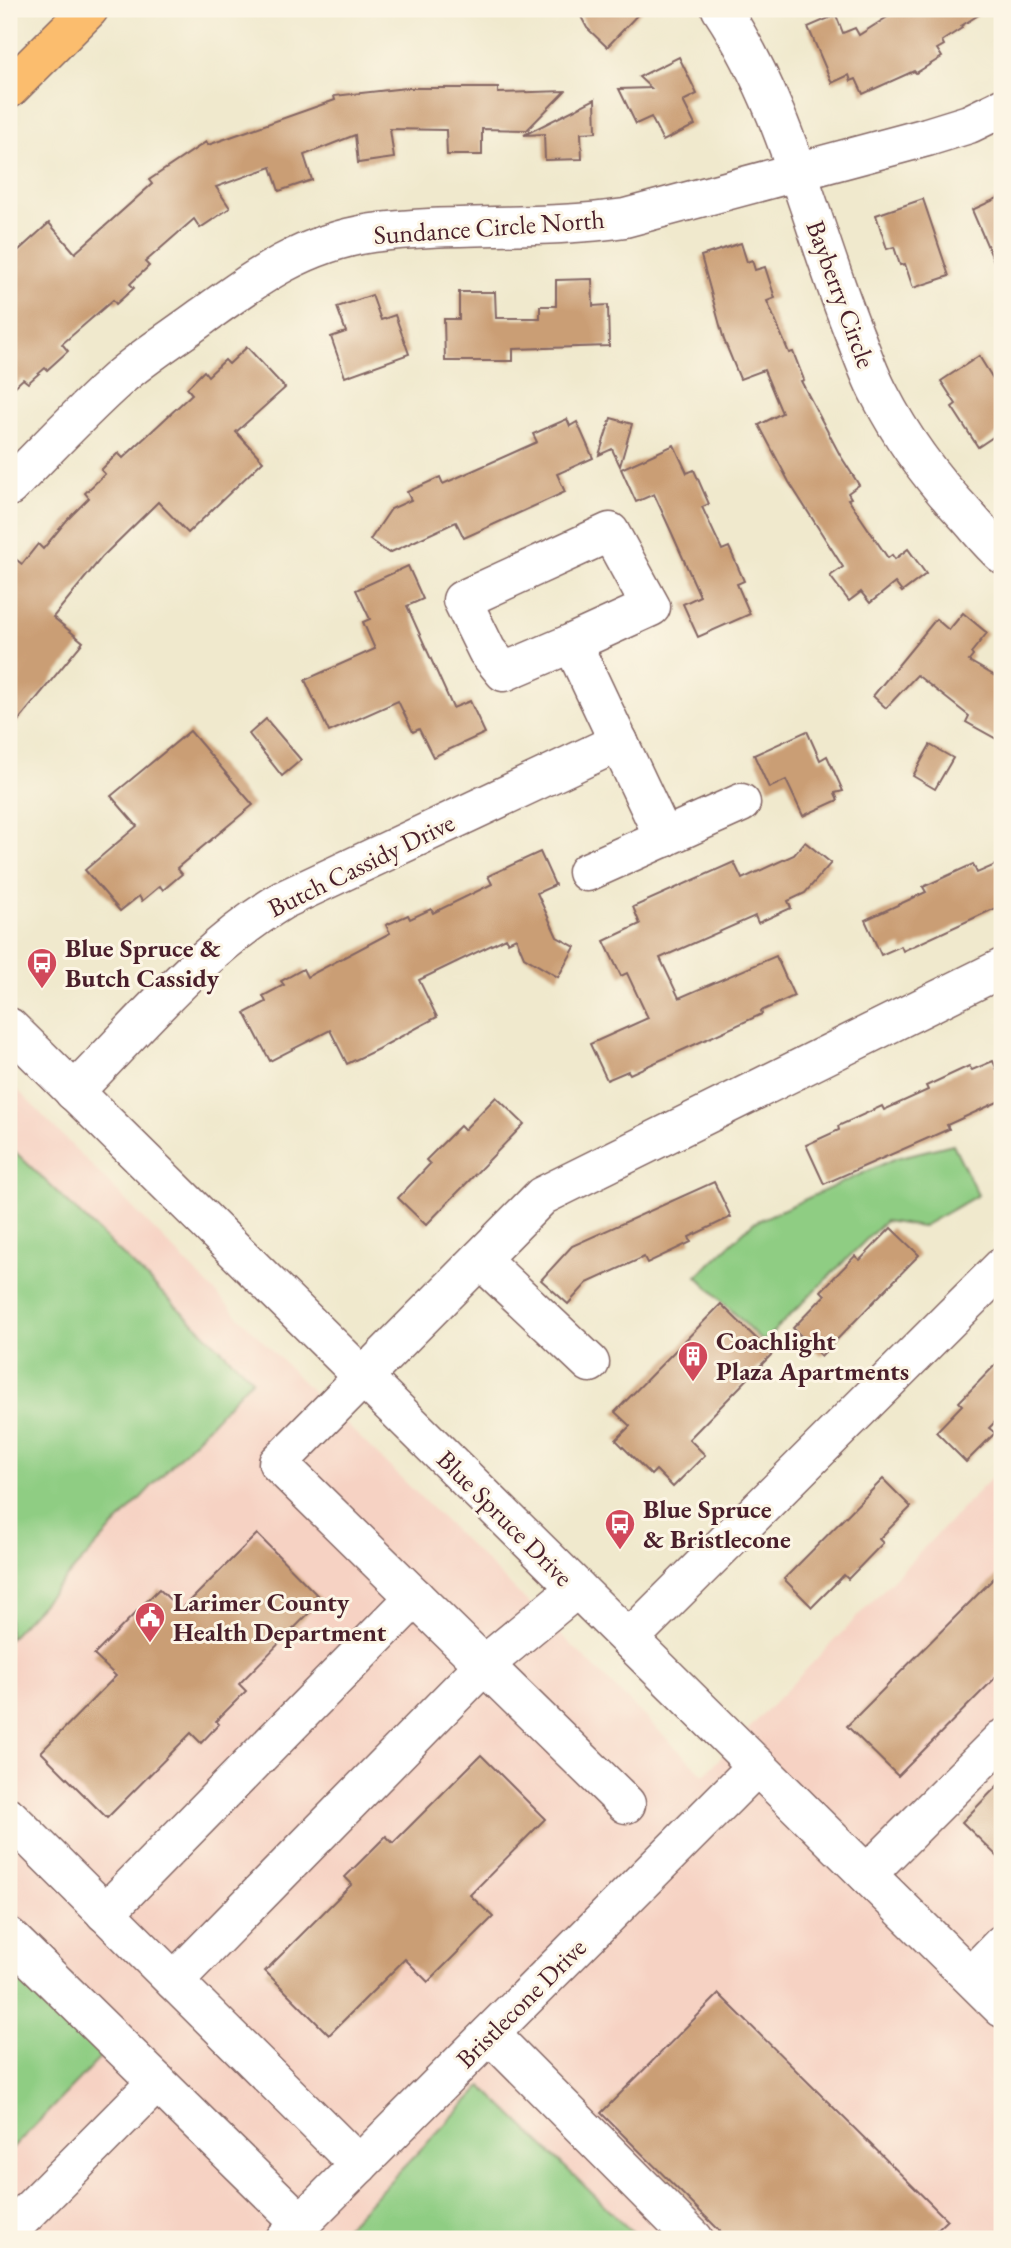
<svg xmlns="http://www.w3.org/2000/svg" width="1011" height="2248" font-family="'EB Garamond',serif">
<style>
.built{fill:#f6d2c3}
.green{fill:#8fcd83;stroke:#6c7657;stroke-width:2}
.building{fill:#ca9e75}
.lines{fill:none;stroke-linecap:round;stroke-linejoin:round}
.minor-casing{stroke:#846664;stroke-width:41}
.major-casing{stroke:#846664;stroke-width:41}
.minor{stroke:#fff;stroke-width:38}
.major{stroke:#fbbd6e;stroke-width:38}
.labels{text-anchor:middle;stroke-width:6;stroke-linejoin:round;paint-order:stroke}
.street-label{font-size:26px;fill:#4a1f2b;stroke:#fcf5e5}
.poi-label{font-size:26px;font-weight:bold;fill:#4a1f2b;stroke:#fcf5e5;text-anchor:start}
</style>
<rect width="100%" height="100%" fill="#fcf5e5"/>
<filter id="ink" filterUnits="userSpaceOnUse"><feTurbulence type="fractalNoise" baseFrequency=".0143" numOctaves="2"/><feDisplacementMap in="SourceGraphic" scale="14" xChannelSelector="R" yChannelSelector="G"/><feConvolveMatrix kernelMatrix="1 2 1 2 8 2 1 2 1" color-interpolation-filters="sRGB"/></filter>
<filter id="wash" filterUnits="userSpaceOnUse"><feTurbulence type="fractalNoise" baseFrequency=".00686" numOctaves="4" result="noise"/><feDisplacementMap in="SourceGraphic" scale="28" xChannelSelector="R" yChannelSelector="G"/><feGaussianBlur stdDeviation="1.57" result="paint"/><feColorMatrix in="noise" values="0 0 0 0 0 0 0 0 0 0 0 0 0 0 0 0 0 1.4 0 .05"/><feComposite in="paint" operator="in"/></filter>
<g filter="url(#wash)">
<rect width="100%" height="100%" fill="#f0e9cd"/>
<polygon class="built" points="9,1081 297,1376 704,1775 1002,1467 1002,2239 9,2239"/>
<g class="green">
<polygon points="953,1144 978,1195 921,1227 885,1221 763,1342 697,1276 753,1223 896,1158"/>
<polygon points="9,1146 252,1379 9,1639"/>
<polygon points="9,1965 103,2055 9,2152"/>
<polygon points="482,2086 639,2239 334,2239"/>
</g>
<g id="blocks">
<g class="building">
<polygon points="577,9 643,9 607,47 587,28"/>
<polygon points="900,9 988,9 961,26 962,28 942,41 944,45 937,49 942,57 916,73 914,71 863,94 856,79 851,81 849,75 832,83 808,27 836,15 843,33 855,28 859,35"/>
<polygon points="679,57 697,94 683,101 695,125 663,141 651,117 636,124 619,89 651,88 639,77"/>
<polygon points="406,88 498,88 498,93 565,91 527,130 482,129 482,155 447,155 446,130 390,129 394,158 358,163 355,135 304,155 312,180 279,191 271,167 216,187 230,208 200,228 194,219 145,262 149,266 130,284 134,288 116,304 113,300 62,344 68,351 47,370 45,368 28,383 23,379 9,392 9,259 49,223 75,253 152,184 149,180 206,142 208,145 335,100 334,96"/>
<polygon points="595,99 596,132 581,133 582,159 545,160 544,134 524,135"/>
<polygon points="1002,196 1002,280 972,210"/>
<polygon points="923,199 949,276 913,288 905,264 900,265 894,247 887,249 876,215"/>
<polygon points="741,243 747,262 752,260 755,270 765,267 775,298 767,301 789,353 793,352 804,380 801,381 840,455 859,485 848,493 851,498 848,499 888,558 892,555 895,559 908,549 926,574 902,592 895,583 870,603 861,592 849,601 830,576 843,567 789,482 759,425 782,413 764,370 740,379 724,340 701,256"/>
<polygon points="592,279 593,306 608,305 609,346 513,349 513,361 445,361 444,319 459,319 459,292 495,292 496,318 540,318 540,306 556,306 556,280"/>
<polygon points="372,295 381,320 395,315 409,354 345,377 331,337 346,332 337,307"/>
<polygon points="247,347 285,388 236,432 263,461 188,533 158,502 102,557 53,617 83,642 9,732 9,554 22,564 38,544 43,549 67,520 89,498 85,493 105,474 101,470 118,453 123,458 192,394 187,388 204,371 208,376 225,360 229,364"/>
<polygon points="979,356 1002,393 1002,431 978,447 952,407 956,404 941,381"/>
<polygon points="611,418 632,424 620,466 612,449 599,455"/>
<polygon points="567,419 570,426 577,422 593,458 557,474 565,492 464,538 456,522 389,553 370,540 391,509 411,500 407,492 440,477 443,484 508,455 537,442 533,434"/>
<polygon points="674,445 687,473 694,470 709,504 702,507 722,550 729,547 744,581 737,584 750,614 698,637 683,604 700,596 670,529 654,494 636,502 621,469"/>
<polygon points="408,566 423,599 407,606 453,708 470,701 485,733 433,757 419,729 413,732 398,701 329,732 305,680 375,649 363,622 370,619 356,590"/>
<polygon points="963,613 987,633 971,653 973,656 969,661 1002,680 1002,742 966,722 969,716 917,675 886,708 873,696 936,619 949,630"/>
<polygon points="266,719 301,760 282,776 249,734"/>
<polygon points="190,731 253,805 177,868 182,874 163,890 160,886 142,901 139,896 120,911 85,870 137,826 111,796"/>
<polygon points="807,731 820,760 827,756 843,791 835,793 838,800 803,816 786,780 769,788 754,755"/>
<polygon points="930,745 953,758 935,789 913,776"/>
<polygon points="805,842 831,863 805,893 788,901 791,908 758,923 755,916 660,958 679,998 776,956 794,996 761,1011 762,1014 630,1074 628,1071 607,1080 590,1044 648,1018 627,973 621,976 604,941 640,924 633,907 734,862 742,879 794,855"/>
<polygon points="540,852 555,885 537,893 557,937 575,947 558,977 524,957 516,938 508,942 506,938 419,980 437,1017 378,1049 347,1064 330,1030 270,1061 245,1013 266,1002 263,996 284,985 281,981 303,969 307,977 390,933 386,925 408,915 410,919 431,909 433,913 492,884 488,876"/>
<polygon points="1002,862 1002,905 903,951 901,946 881,955 865,920 926,892 923,887 973,864 977,873"/>
<polygon points="993,1061 1002,1081 1002,1100 947,1125 949,1129 824,1184 806,1145 839,1130 838,1126 882,1106 884,1110 928,1090 926,1086 969,1066 972,1070"/>
<polygon points="496,1097 524,1124 426,1225 398,1198 430,1164 426,1160 460,1126 464,1130"/>
<polygon points="714,1182 731,1217 689,1237 691,1242 647,1263 644,1257 587,1283 568,1304 541,1280 572,1246"/>
<polygon points="891,1228 919,1255 821,1356 793,1328 825,1295 821,1291 855,1256 860,1260"/>
<polygon points="721,1304 772,1354 689,1439 705,1455 673,1487 656,1470 651,1475 616,1440 630,1426 615,1412"/>
<polygon points="1002,1358 1002,1415 989,1428 995,1433 966,1462 936,1432 962,1405 959,1402"/>
<polygon points="883,1479 911,1507 879,1539 883,1543 848,1579 844,1575 812,1607 784,1579"/>
<polygon points="257,1534 322,1600 239,1684 246,1691 216,1721 219,1724 201,1743 191,1733 107,1818 41,1752 116,1676 94,1655 159,1589 181,1610"/>
<polygon points="1002,1570 1002,1671 898,1776 847,1726"/>
<polygon points="481,1755 545,1819 470,1895 493,1917 428,1982 405,1959 329,2035 265,1971 352,1884 345,1877 386,1836 393,1843"/>
<polygon points="1002,1781 1002,1861 962,1822"/>
<polygon points="719,1994 947,2220 927,2239 728,2239 601,2113"/>
</g>
</g>
</g>
<g filter="url(#ink)">
<use href="#blocks" fill-opacity="0" stroke="#846664" stroke-width="2"/>
<g class="lines">
<g class="minor-casing">
<g id="minor">
<path d="M721 9C787 108 811 227 855 336 863 356 870 377 880 395 903 440 932 479 966 515 978 528 989 543 1002 554"/>
<path d="M9 487C45 451 80 413 118 379 144 356 175 337 203 316 257 277 304 243 372 233 456 222 541 230 625 218L927 137 969 124 1002 108"/>
<polyline points="572,643 651,607 610,532 462,600 487,651 504,672 572,643 664,838"/>
<polyline points="587,872 741,803"/>
<polyline points="9,1027 1002,2008"/>
<path d="M74 1092C140 1025 202 949 283 900L619 742"/>
<polyline points="480,1259 590,1363"/>
<polyline points="629,1639 1002,1267"/>
<polyline points="626,1804 278,1463 542,1196 1002,968"/>
<polyline points="9,1817 359,2165"/>
<polyline points="867,1874 1002,1739"/>
<polyline points="105,1913 415,1597"/>
<polyline points="9,1937 301,2223"/>
<polyline points="971,1976 1002,1944"/>
<polyline points="174,1981 484,1665 577,1588"/>
<polyline points="490,2034 694,2239"/>
<polyline points="9,2231 157,2082"/>
<polyline points="285,2239 757,1766"/>
</g>
</g>
<g class="major-casing">
<polyline id="major" points="9,89 89,9"/>
</g>
<use href="#minor" class="minor"/>
<use href="#major" class="major"/>
</g>
</g>
<defs>
<g id="bus-pin" transform="scale(1.575)"><path d="M0 17L-7.5 6A9.5 9.5 0 1 1 7.5 6Z" fill="#d1495b" stroke="#fcf5e5"/><path d="M-5-6H5V4H4V6H2V4H-2V6H-4V4H-5ZM-3.5-4V0h7V-4ZM-3.5 1.2v1.5H-2V1.2ZM2 1.2v1.5H3.5V1.2Z" fill="#fff"/></g>
<g id="building-pin" transform="scale(1.575)"><path d="M0 17L-7.5 6A9.5 9.5 0 1 1 7.5 6Z" fill="#d1495b" stroke="#fcf5e5"/><path d="M-4-6H4V6H1V3H-1V6H-4ZM-2.5-4.3h1.7v1.8h-1.7ZM.8-4.3h1.7v1.8H.8ZM-2.5-1h1.7V.8h-1.7ZM.8-1h1.7V.8H.8Z" fill="#fff"/></g>
<g id="civic-pin" transform="scale(1.575)"><path d="M0 17L-7.5 6A9.5 9.5 0 1 1 7.5 6Z" fill="#d1495b" stroke="#fcf5e5"/><path d="M-.6-6.5H3V-4.5H.6V-3L4-1V1h2V6H-6V1h2V-1L-.6-3ZM-1.2 2.5V6h2.4V2.5Z" fill="#fff"/></g>
</defs>
<g fill-rule="evenodd">
<use href="#bus-pin" x="42" y="963"/>
<use href="#building-pin" x="693" y="1356"/>
<use href="#bus-pin" x="620" y="1524"/>
<use href="#civic-pin" x="150" y="1617"/>
</g>
<g class="labels">
<g class="street-label">
<text transform="translate(489 227) rotate(-4)" y="9">Sundance Circle North</text>
<text transform="translate(841 294) rotate(70)" y="9">Bayberry Circle</text>
<text transform="translate(361 865) rotate(-26)" y="9">Butch Cassidy Drive</text>
<text transform="translate(505 1518) rotate(45)" y="9">Blue Spruce Drive</text>
<text transform="translate(521 2003) rotate(-45)" y="9">Bristlecone Drive</text>
</g>
<g class="poi-label">
<text x="65" y="957">Blue Spruce &amp;<tspan x="65" dy="30">Butch Cassidy</tspan></text>
<text x="716" y="1350">Coachlight<tspan x="716" dy="30">Plaza Apartments</tspan></text>
<text x="643" y="1518">Blue Spruce<tspan x="643" dy="30">&amp; Bristlecone</tspan></text>
<text x="173" y="1611">Larimer County<tspan x="173" dy="30">Health Department</tspan></text>
</g>
</g>
<rect width="1011" height="2248" fill="none" stroke="#fcf5e5" stroke-width="35"/>
</svg>
